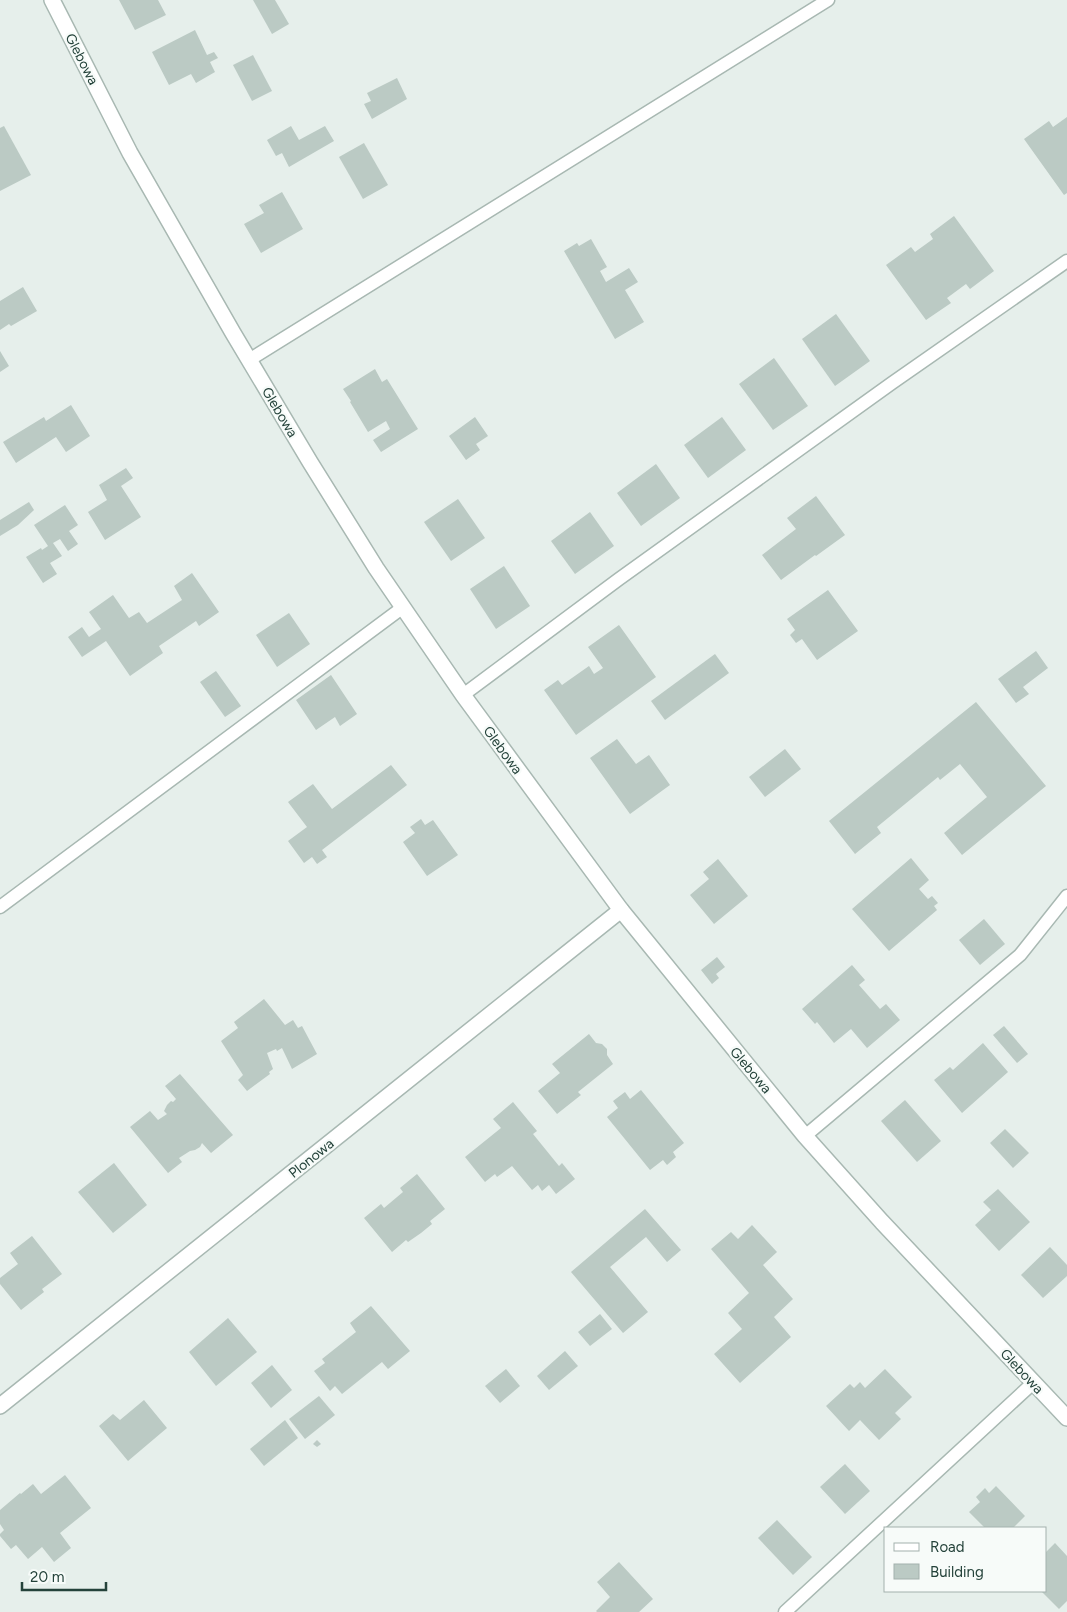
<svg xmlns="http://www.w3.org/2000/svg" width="1067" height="1612" font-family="Figtree,sans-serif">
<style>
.building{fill:#bbcac4}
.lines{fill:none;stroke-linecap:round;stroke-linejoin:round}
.service-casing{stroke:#a8b8b2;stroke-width:15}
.minor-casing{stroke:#a8b8b2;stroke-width:18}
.service{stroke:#fff;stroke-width:12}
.minor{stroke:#fff;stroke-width:15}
.labels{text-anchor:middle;stroke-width:4.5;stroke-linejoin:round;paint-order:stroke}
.street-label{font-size:14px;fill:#24423a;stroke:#f7fbf9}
</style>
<rect width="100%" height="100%" fill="#e6efeb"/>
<g class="building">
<polygon points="119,0 158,0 166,15 135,30"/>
<polygon points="253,0 275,0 289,24 272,34"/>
<polygon points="195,30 207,55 214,52 218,58 210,62 215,72 196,83 191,74 169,85 152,52"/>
<polygon points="253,55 272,91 252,101 233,65"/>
<polygon points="397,78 407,99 372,119 364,104 371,101 367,93"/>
<polygon points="1067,117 1067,193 1064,195 1024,139 1049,121 1053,127"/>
<polygon points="4,126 31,175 0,191 0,128"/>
<polygon points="291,126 299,140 325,126 334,141 289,167 282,153 276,156 267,140"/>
<polygon points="364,143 388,185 363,199 339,157"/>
<polygon points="282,192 303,229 261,253 244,224 264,213 259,205"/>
<polygon points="954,216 994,271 970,289 966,284 947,298 951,303 926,320 886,265 911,247 915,252 933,239 930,234"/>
<polygon points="591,239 607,267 600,271 606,282 629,268 638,282 625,290 644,322 615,339 564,251 577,243 579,246"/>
<polygon points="23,287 37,311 11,326 9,324 0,330 0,301"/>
<polygon points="836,314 870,361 835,386 802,339"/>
<polygon points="0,351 9,366 0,372"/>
<polygon points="774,358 808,406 773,430 739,384"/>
<polygon points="375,369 382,382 387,379 418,429 381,452 373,440 390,429 386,421 368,432 350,402 351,401 343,389"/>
<polygon points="71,405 90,436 66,452 56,437 16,463 3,442 44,417 46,421"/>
<polygon points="475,417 488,436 476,444 480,450 466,460 449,436"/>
<polygon points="722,417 746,450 708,478 684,445"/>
<polygon points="656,464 680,498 641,526 617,493"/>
<polygon points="126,468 133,478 121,486 141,517 105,540 88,512 107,500 99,485"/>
<polygon points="816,496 845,535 816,556 815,555 781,580 762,555 796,529 787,518"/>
<polygon points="458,499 485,538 451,561 424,522"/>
<polygon points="29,502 34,510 18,525 0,536 0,520"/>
<polygon points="65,505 78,525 69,531 78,544 68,551 60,539 53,543 62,556 50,563 57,574 43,583 26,557 41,548 42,550 48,546 34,525"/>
<polygon points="590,512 614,546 575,574 551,541"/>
<polygon points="504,566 530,606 496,629 470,589"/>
<polygon points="192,573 219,612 199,626 196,621 159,646 163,653 130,676 106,641 82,657 68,637 82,627 89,637 101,629 89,612 113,595 129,618 139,612 147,623 182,600 174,586"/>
<polygon points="828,590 858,631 817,660 802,639 796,643 790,635 795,630 787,619"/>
<polygon points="289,613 310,644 277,667 256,635"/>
<polygon points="619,625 656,677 576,735 544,690 558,680 562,685 589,666 594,674 603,668 588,647"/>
<polygon points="1036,651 1048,668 1023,687 1029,694 1016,703 998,679"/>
<polygon points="715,654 729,673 665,720 651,701"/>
<polygon points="216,671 241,706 225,717 200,682"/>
<polygon points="331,675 357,714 340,726 335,717 316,730 296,700"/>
<polygon points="976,702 1046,786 962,855 944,833 987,797 960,764 940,780 938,777 877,827 881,833 855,854 829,821"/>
<polygon points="617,739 636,764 649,755 670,785 630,814 590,758"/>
<polygon points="785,749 801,769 765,797 749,777"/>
<polygon points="391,765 407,785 322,850 327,857 317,864 312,857 304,863 288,841 307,827 288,802 313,784 332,809"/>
<polygon points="421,819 425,825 433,820 458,855 427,876 403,842 415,833 410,827"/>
<polygon points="911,858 929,880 919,889 928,899 932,896 938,903 934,906 937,910 889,951 852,909"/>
<polygon points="718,859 748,896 714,924 690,895 709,879 703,872"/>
<polygon points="984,919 1005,944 980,965 959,940"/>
<polygon points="717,957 725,967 716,974 719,978 712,984 701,970"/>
<polygon points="852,965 865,980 859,985 880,1009 886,1004 900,1020 867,1048 851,1029 834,1043 817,1022 815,1024 802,1009"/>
<polygon points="264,999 285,1025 293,1020 298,1028 302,1026 317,1054 292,1069 282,1048 277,1051 276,1049 267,1053 273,1069 269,1072 270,1074 247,1091 238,1080 243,1075 221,1041 238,1028 234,1022"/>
<polygon points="1004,1026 1028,1054 1017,1063 993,1035"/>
<polygon points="589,1034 596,1043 602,1044 607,1049 607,1055 613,1064 578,1092 581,1095 557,1114 538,1091 560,1073 552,1064"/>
<polygon points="983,1043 1008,1072 962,1113 934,1080 950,1067 953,1070"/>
<polygon points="180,1074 233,1135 211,1153 202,1143 200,1147 195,1150 190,1151 179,1158 182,1162 168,1173 130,1127 150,1111 158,1120 167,1114 164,1111 167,1105 171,1101 173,1102 176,1099 165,1086"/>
<polygon points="641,1090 684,1143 673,1152 676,1157 667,1165 663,1160 650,1170 607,1117 618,1108 613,1101 625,1092 630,1099"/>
<polygon points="905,1100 941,1141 917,1162 881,1121"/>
<polygon points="513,1102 537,1131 533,1134 559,1166 562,1163 575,1179 556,1194 549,1185 542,1191 538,1185 532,1190 512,1166 497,1177 495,1174 485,1182 465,1157 501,1128 493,1119"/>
<polygon points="1005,1129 1029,1153 1013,1168 990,1143"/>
<polygon points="114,1163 147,1205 113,1233 78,1192"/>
<polygon points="417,1174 445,1209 430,1221 432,1224 421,1233 408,1242 406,1240 392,1252 364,1218 381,1204 384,1208 403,1192 400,1188"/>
<polygon points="998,1189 1030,1222 999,1251 975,1225 991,1210 983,1202"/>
<polygon points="645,1209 681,1250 667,1262 646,1237 610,1267 648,1312 623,1333 571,1272"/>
<polygon points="752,1225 777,1252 763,1265 793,1299 774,1317 791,1337 740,1383 714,1354 742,1329 728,1313 749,1293 711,1249 731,1232 738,1239"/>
<polygon points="32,1236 62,1274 42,1289 44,1292 21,1310 0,1284 0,1278 18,1264 10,1253"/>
<polygon points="1050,1247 1067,1265 1067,1276 1043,1298 1021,1275"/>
<polygon points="371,1306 410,1351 388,1369 382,1362 342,1394 335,1386 330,1391 314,1371 325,1363 322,1359 356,1332 350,1323"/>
<polygon points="600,1314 612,1329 590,1346 578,1332"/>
<polygon points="228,1318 257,1352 216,1386 189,1352"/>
<polygon points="565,1351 578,1366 549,1390 537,1376"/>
<polygon points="272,1365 292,1390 271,1408 251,1383"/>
<polygon points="506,1369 520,1386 500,1403 485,1386"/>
<polygon points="885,1369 912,1397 895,1413 901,1419 879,1440 860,1420 849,1431 826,1406 850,1384 854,1388 860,1382 865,1388"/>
<polygon points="319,1396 335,1415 305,1439 289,1419"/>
<polygon points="144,1400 167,1428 128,1461 99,1426 113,1414 120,1420"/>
<polygon points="285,1420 298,1438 264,1466 250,1449"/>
<polygon points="317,1440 321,1444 317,1447 313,1444"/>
<polygon points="845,1464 870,1491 845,1514 820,1487"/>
<polygon points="65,1475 91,1508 60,1533 71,1548 54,1562 42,1547 28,1559 16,1545 11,1549 0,1536 0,1534 4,1530 0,1524 0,1510 20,1493 21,1494 33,1484 41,1494"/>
<polygon points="996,1486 1025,1516 1013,1528 985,1528 969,1512 980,1502 976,1497 985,1488 989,1493"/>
<polygon points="777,1520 812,1557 793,1575 758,1538"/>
<polygon points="1055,1543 1067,1556 1067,1601 1059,1609 1041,1591 1046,1591 1046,1552"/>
<polygon points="619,1562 653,1599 639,1612 597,1612 596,1611 610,1597 597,1582"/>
</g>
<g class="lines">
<g class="service-casing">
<g id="service">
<polyline points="249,360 828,0"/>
<polyline points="463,695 619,579 892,383 1067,261"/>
<polyline points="0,907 402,608"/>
<polyline points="805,1136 1020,955 1067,896"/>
<polyline points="785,1612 1033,1383"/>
</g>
</g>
<g class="minor-casing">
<g id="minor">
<polyline points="52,0 130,153 233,333 310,462 376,568 463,695 621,910 805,1136 882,1222 1067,1418"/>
<polyline points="0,1406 621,910"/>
</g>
</g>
<use href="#service" class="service"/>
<use href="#minor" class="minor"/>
</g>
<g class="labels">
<g class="street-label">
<text transform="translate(82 59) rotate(63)" y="5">Glebowa</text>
<text transform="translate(280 412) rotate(59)" y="5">Glebowa</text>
<text transform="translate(503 750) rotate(54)" y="5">Glebowa</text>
<text transform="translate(751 1070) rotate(50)" y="5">Glebowa</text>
<text transform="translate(311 1158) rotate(-39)" y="5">Plonowa</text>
<text transform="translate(1022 1371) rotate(47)" y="5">Glebowa</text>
</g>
</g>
<rect x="884" y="1527" width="162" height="65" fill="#f7fbf9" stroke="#a3b1ad"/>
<rect x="894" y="1543" width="25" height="8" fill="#ffffff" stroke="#a3b1ad"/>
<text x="930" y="1552" font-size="15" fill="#24423a">Road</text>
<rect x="894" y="1564" width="25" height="15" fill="#bbcac4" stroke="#a3b1ad"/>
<text x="930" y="1577" font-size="15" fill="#24423a">Building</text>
<path d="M22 1582v8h84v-8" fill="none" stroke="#24423a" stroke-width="2.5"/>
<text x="30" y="1582" font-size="15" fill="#24423a" stroke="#f7fbf9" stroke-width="4" paint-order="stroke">20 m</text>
</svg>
